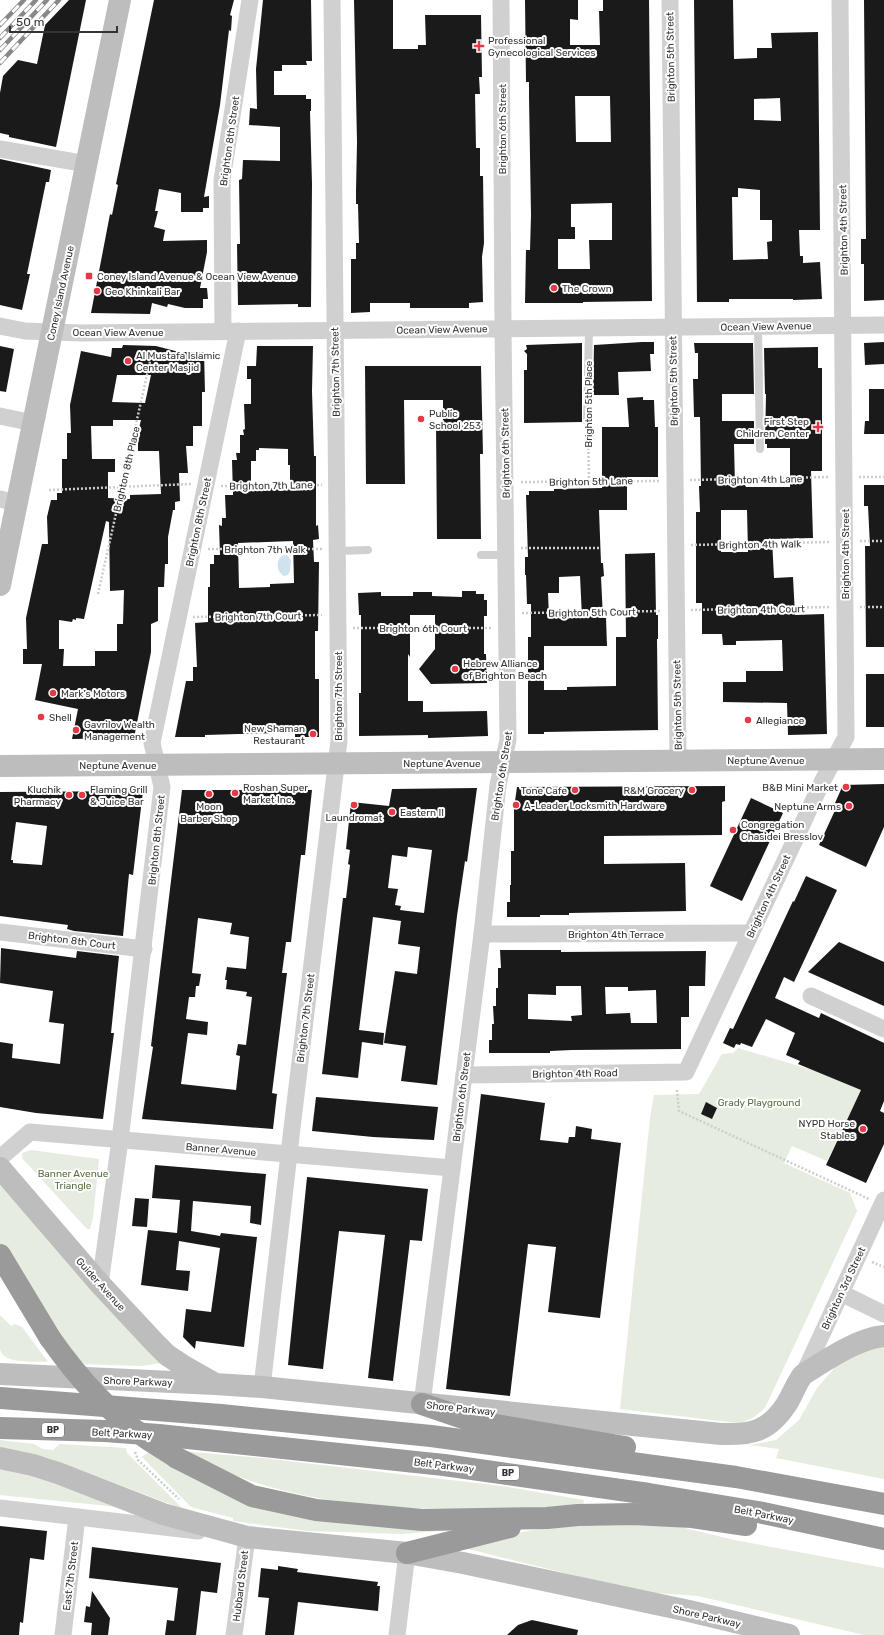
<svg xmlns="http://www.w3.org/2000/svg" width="884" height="1635" font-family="Rubik,sans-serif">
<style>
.green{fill:#e6ecdf}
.water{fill:#cfe2ee}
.building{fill:#1a1a1a;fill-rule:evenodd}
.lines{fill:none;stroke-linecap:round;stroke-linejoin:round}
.path{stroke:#cdcdcd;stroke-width:2.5;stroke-dasharray:2 2;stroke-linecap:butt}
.service{stroke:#d0d0d0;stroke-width:8}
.minor{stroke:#d0d0d0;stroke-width:17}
.secondary{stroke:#bdbdbd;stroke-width:22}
.motorway{stroke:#9a9a9a;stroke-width:22}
.rail-casing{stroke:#888;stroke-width:4.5}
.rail{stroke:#fff;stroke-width:3;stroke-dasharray:9;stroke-linecap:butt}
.motorway-bridge{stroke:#9a9a9a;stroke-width:22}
.poi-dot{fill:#e63946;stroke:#fff;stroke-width:1.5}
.labels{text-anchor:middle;stroke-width:4;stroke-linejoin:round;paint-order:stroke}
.shield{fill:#fff;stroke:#707070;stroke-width:1}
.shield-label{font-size:9px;font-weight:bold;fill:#333}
.poi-label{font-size:10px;fill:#333;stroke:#fff;text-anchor:start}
.street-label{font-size:10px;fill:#333;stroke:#fff}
.park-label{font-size:10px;fill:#56703f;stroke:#fff}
</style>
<rect width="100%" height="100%" fill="#fff"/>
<g class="green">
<path d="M738 1048 826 1074 864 1091 856 1101 827 1161 792 1146 784 1163 850 1193 857 1211 765 1408C756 1416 749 1421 737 1423L620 1409 650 1118 654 1095 699 1094 722 1054 733 1053Z"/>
<polygon points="31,1150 99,1159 93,1218 90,1229 87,1229 22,1158 22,1153"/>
<polygon points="0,1185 161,1363 141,1366 80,1364 0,1245"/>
<path d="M0 1315 11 1326 15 1324 22 1327 48 1362C35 1361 3 1365 0 1349 0 1339 0 1326 0 1315Z"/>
<polygon points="884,1346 884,1479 776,1458 779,1449 750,1445 776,1440 799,1420 817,1388 837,1365 869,1348"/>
<polygon points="0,1440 34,1444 43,1449 53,1450 60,1444 126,1448 127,1453 183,1509 49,1458 0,1447"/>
<path d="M180 1451 262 1458 502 1486 584 1500 583 1507C462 1509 336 1518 222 1470 208 1464 193 1459 180 1451Z"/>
<polygon points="149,1452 191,1477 466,1529 403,1534 307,1531 233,1521 233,1518 191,1507 142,1457"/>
<polygon points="0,1466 67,1483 118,1507 0,1495"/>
<polygon points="621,1519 668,1524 734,1540 884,1568 884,1635 864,1635 698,1596 642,1592 464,1548 464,1543 538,1529"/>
</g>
<path class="water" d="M284 555H287L291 560 290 571 288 575 284 576C276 572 275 558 284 555Z"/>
<g class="building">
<polygon points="69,0 86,0 56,147 9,137 9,135 0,133 0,93 3,76 18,60 37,64 45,25"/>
<polygon points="154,0 234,0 230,15 232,16 231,31 229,30 220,105 204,197 209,196 209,208 203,208 203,212 181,212 181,193 159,189 155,211 158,211 154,227 165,230 163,241 207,240 207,252 200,288 207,288 208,299 203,299 203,308 185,308 168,304 167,307 152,303 150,314 91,313 110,214 112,215 118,185 116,184"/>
<polygon points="263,0 311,0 312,61 306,61 307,65 282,65 282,71 274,71 274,95 306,95 306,99 311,99 311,111 310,111 312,184 311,307 298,307 298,304 238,305 237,244 240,244 239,180 242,179 243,160 280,161 280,127 249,125 250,108 257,109 256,69"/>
<polygon points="354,0 393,0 393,49 418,49 418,45 426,45 425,15 481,15 482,77 479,77 480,94 475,94 476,148 480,148 480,176 483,176 484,243 482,257 483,302 469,303 469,308 410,308 410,303 370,303 370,312 351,313 351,259 356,259 356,243 359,243 358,204 356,204 356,191 357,142"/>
<path d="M525 0H578V20L570 19V45H600L599 11H603V0H649L652 301 583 302V303H525L526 250H530L531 215 529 97V82H526ZM575 96H610L611 142H576ZM612 203V240H589L590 269H558V239H575V227H571V204Z"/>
<path d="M694 0H733L734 59 757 58V48H772L771 33 818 32 820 230H799L800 256H803V263L820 262 822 299 793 300V299H729V302H697ZM780 98 781 121 754 120V99ZM738 188 760 190V220H772V241L767 242 768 259 733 260 732 197H738Z"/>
<polygon points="864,0 884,0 884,300 864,301 864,264 861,264 861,239 866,239"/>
<polygon points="0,159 51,170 49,182 46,182 39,216 27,274 30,274 22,310 0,305"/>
<polygon points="642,342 654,342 654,354 650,354 651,371 618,372 619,395 593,395 594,345"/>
<polygon points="884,342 884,364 865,365 864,343"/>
<polygon points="582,343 582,422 524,423 524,370 527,370 527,354 524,351 527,349 526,345"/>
<path d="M694 343H753L754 394H722V421H754V444H734L735 486 745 485 746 487H790V448H767V444H765L766 394H765L764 348 818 347V368H822V471H811L813 538 772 539 774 578 793 577 795 615 824 614 827 734 788 735 787 703 723 702V682H746V671H783L782 640 736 641V645H723L722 634H702V603H696V512H700L699 486H701L700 417H694L693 379H698V353H695ZM721 510H747L748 552H721Z"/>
<path d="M123 345 156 346 179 352H204L205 392H202V426H193V446H186L188 473H179L180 501 175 502V510H173L168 537V564H165L164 587H158V621L151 624V652L134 738 72 739 78 709 35 700 42 664H23V649H27L26 618 42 544H48L47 517 51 500H57V493H62V459H67V433H71L70 405 81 351 111 357 112 348H122ZM117 375H151L145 403 112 402ZM113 420H141L138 432V451H159L161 494 130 495V499L108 498V472H115V459H92L91 426H113ZM106 521 109 522 110 591 124 590 123 624H117V651H95V666H63L64 649H59V620L72 622 73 619 76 620V618L84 619Z"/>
<polygon points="0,346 14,349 6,392 0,391"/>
<path d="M257 346H313L312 391 314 456H316V526L318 525 319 539 313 540 314 562H319L318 631H315V679H319V737H295V733H278L205 735V737H175L186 681H193V667H197L195 623 208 622V587H210V564H214V555H220L219 525 222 526V518H226L225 495H233L232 460H237L236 453H240V435H244L243 430 245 429 244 404H251V379H247V366H256ZM259 448 288 449V465H290V488H264L251 485V461H256V450H259ZM293 541 294 583 270 584V587L239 588 238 543Z"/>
<polygon points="365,366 481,366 483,454 480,454 481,539 437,539 436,423 443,423 443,400 404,400 405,484 366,484"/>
<polygon points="869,389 884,389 884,434 864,434 865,421 869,421"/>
<path d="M643 397V400H654L655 427H658V477H627V510H599L601 563H603L604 576 601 577 603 618H606L607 646H544V690H567V687L616 686V637H626L625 554 655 553 656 615H658V639H657L658 730 544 732V734H528V637H531V604H527L526 575H525V557H528L526 495H529V491H554V489L602 488V427H629L627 398ZM580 576 582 617H549L548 593H559V577Z"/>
<polygon points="864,485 884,485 884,647 866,647 865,546 870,546 868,506 864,506"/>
<polygon points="462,591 476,591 476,594 484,594 484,600 487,600 487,616 484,616 484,654 486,654 487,683 431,684 419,669 435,649 435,615 410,615 410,657 408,654 408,701 423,701 423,712 487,711 488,736 428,738 428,735 359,736 359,693 361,693 361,615 359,615 358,593 381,592 381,596 413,596 413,592 432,592 432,596 462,597"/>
<rect x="866" y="674" width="18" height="53"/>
<polygon points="884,784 884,827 866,867 819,845 838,804 835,803 843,785"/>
<polygon points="725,786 725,801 722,802 722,835 604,836 604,864 685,863 686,911 569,913 569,915 540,915 540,917 507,917 507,902 510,902 510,885 511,885 511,851 514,851 514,808 517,787"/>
<path d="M477 788 467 862 465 861 457 916 437 1085 401 1081 406 1046 384 1043 395 971 417 974 420 947 398 944 401 921 373 917 359 1030 384 1033 383 1045 362 1042 358 1078 322 1074 343 898H346L350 865 348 864 350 850 346 849 351 802 389 806 392 789ZM408 847 432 850 424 913 400 910 401 906 395 905 398 889 388 888 392 855 407 857Z"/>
<path d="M182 790H312L305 855H301L291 942H286L282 973H287L272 1093 277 1094 273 1129 142 1119 153 1047 151 1046ZM198 918 232 923 230 934 249 937 246 969 227 967 225 980H227L226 989 247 992 246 996 252 997 246 1045 238 1044 236 1055 240 1056 236 1090 181 1084 188 1033 207 1035 208 1022 186 1019 189 997H195L196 986H199L201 974 192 973Z"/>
<path d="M143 791 133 875 129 874 123 936 74 931 67 929 68 925 0 916V792ZM16 822 47 826 42 865 13 863V860H11Z"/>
<polygon points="751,798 783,813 742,901 710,886"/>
<polygon points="806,876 837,890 794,982 784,977 775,998 819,1018 821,1013 884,1043 884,1101 880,1111 884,1113 884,1144 866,1183 826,1165 861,1090 798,1064 800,1061 786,1055 795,1033 766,1019 752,1047 741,1043 740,1045 736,1044 734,1048 723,1043 730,1028 733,1029 793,901 794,902"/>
<polygon points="839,942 884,962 884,1006 808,972"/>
<polygon points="1,948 76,958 77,951 119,956 111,1033 114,1033 103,1119 36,1113 0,1107 0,1042 13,1044 12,1058 60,1064 64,1024 49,1022 53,991 0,983"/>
<path d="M500 950H561V952L706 951 705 986H689V1017H681V1049L572 1050 550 1051V1053H489V1040H492V1024H494L493 1006H496V988H498V968H501ZM556 986H581L582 1015 571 1016 572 1021 528 1019V994L556 995ZM605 987H628V991L656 990 657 1023H631L630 1013 606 1014Z"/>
<polygon points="481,1094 545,1103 540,1140 568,1143 569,1137 575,1137 576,1126 592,1129 591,1139 621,1143 600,1318 548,1312 556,1247 528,1244 510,1396 446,1389"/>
<polygon points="316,1097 438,1107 434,1140 373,1137 312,1131"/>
<polygon points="706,1102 717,1108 712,1119 701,1114"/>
<polygon points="155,1165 266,1174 261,1225 250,1223 251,1206 193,1201 191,1231 220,1236 221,1233 257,1237 244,1347 196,1341 195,1349 183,1337 186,1309 211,1312 220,1248 179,1241 176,1270 190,1271 188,1291 141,1285 148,1230 177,1233 180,1200 152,1198"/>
<polygon points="307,1177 428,1189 422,1241 410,1240 393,1381 368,1378 385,1235 339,1231 323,1369 288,1365"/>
<polygon points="135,1198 149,1199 147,1227 132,1226"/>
<polygon points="0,1526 47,1531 44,1560 30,1558 23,1623 20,1622 19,1635 0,1635"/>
<polygon points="92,1547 221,1563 217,1593 201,1591 196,1635 165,1635 167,1620 174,1621 178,1588 89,1578"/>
<polygon points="278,1566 298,1569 297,1572 378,1582 377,1586 380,1586 378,1611 298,1602 294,1635 265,1635 269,1598 258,1597 261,1568 278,1570"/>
<polygon points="92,1591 110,1618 108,1635 91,1635 92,1623 84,1622 86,1606 90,1607"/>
<polygon points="532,1620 578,1630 577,1635 507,1635 518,1625"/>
</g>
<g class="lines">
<g class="path">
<polyline points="588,432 589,481"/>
<polyline points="859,477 884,477"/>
<polyline points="690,480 829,477"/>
<polyline points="521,482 661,481"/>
<polyline points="221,486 322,485"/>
<polyline points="49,490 191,484"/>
<polyline points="860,541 884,541"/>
<polyline points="691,545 830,542"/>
<polyline points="521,548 601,548"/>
<polyline points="208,549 322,549"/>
<polyline points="98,594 153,348"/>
<polyline points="860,607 884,607"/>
<polyline points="691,610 830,607"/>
<polyline points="522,613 662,611"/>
<polyline points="193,617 322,615"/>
<polyline points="353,628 493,628"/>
<polyline points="677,1090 679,1111 869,1199"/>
<polyline points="872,1262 884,1267"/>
<polyline points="135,1452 138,1460 179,1499"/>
</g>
<g class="service">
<polyline points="758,326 760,449"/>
<polyline points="587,421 589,328"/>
<polyline points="337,551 368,550"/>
<polyline points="481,555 506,555"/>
</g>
<g class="minor">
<polyline points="670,0 678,761"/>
<polyline points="0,149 87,164"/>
<polyline points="0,326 25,331 81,333 884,325"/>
<polyline points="223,331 222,180 250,0"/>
<polyline points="0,416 33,423"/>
<polyline points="0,499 17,503"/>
<polyline points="0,932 144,949"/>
<polyline points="482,934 750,933"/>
<polyline points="811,996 884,1029"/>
<polyline points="464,1075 686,1072 822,782 846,737 840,0"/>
<polyline points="0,1158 30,1132 452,1168"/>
<polyline points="100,1284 120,1140 162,787 152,743 238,331"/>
<polyline points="841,1293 884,1314"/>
<polyline points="803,1375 884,1200"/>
<polyline points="262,1387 292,1128 339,741 332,0"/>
<polyline points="422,1404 482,934 498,785 508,740 503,329 501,0"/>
<polyline points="0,1508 198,1531"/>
<polyline points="63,1635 77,1517"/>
<polyline points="234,1635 247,1537 236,1536"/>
<polyline points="397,1635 407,1553"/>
</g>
<g class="secondary">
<polyline points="0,585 120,0"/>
<polyline points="0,766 884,759"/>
<polyline points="0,1168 100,1284 155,1343 167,1355 182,1365 212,1382"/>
<path d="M0 1374 215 1384 262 1387 721 1434C751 1435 768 1432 786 1405 792 1396 796 1384 802 1376 805 1372 811 1370 815 1367 834 1355 861 1338 884 1336"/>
<polyline points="0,1458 33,1465 58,1473 163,1514 247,1537 407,1553 463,1563 689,1611 789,1635"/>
</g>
<g class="motorway">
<polyline points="0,1255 50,1338"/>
<polyline points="0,1398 221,1415 431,1436 736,1477 884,1504"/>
<polyline points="422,1404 472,1421 625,1447"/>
<polyline points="0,1428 105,1431 159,1435 444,1465 649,1494 758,1512 884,1539"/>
<polyline points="177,1458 252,1496 316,1510 422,1520 547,1518 578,1515 633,1514 692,1517 746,1525"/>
<polyline points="407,1553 510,1527"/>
</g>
<g class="rail-casing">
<g id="rail">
<polyline points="0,25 24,0"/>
<polyline points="0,38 36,0"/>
<polyline points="0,50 47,0"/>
<polyline points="0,63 59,0"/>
</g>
</g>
<use href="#rail" class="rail"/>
<path class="motorway-bridge" d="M50 1338C76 1375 108 1412 146 1438 156 1445 167 1451 177 1458"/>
</g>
<g class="poi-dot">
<path d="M477 40h4v4h4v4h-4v4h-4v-4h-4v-4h4z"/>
<rect x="85" y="272" width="8" height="8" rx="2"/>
<circle cx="554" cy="288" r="4"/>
<circle cx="97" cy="291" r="4"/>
<circle cx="128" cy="361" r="4"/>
<circle cx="421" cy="419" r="4"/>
<path d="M816 421h4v4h4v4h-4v4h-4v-4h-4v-4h4z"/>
<circle cx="455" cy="669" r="4"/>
<circle cx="53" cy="693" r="4"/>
<circle cx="41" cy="717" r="4"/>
<circle cx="748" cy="720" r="4"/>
<circle cx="76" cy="730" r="4"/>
<circle cx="313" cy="734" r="4"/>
<circle cx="846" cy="787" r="4"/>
<circle cx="575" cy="790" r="4"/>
<circle cx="692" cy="790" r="4"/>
<circle cx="235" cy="793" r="4"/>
<circle cx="209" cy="794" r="4"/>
<circle cx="69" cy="795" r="4"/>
<circle cx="82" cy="795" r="4"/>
<circle cx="354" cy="805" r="4"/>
<circle cx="516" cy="805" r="4"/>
<circle cx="849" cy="806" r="4"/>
<circle cx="392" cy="812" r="4"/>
<circle cx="733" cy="830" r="4"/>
<circle cx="863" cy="1129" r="4"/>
</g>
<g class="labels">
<g class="shield">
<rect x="42" y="1423" width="22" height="14" rx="3"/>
<rect x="497" y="1466" width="22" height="14" rx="3"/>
</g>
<g class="shield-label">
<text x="53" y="1433">BP</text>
<text x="508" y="1476">BP</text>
</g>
<g class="poi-label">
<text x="488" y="44">Professional<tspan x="488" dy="12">Gynecological Services</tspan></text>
<text x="97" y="280">Coney Island Avenue &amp; Ocean View Avenue</text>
<text x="562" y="292">The Crown</text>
<text x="105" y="295">Geo Khinkali Bar</text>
<text x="136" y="359">Al Mustafa Islamic<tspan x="136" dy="12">Center Masjid</tspan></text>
<text x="429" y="417">Public<tspan x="429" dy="12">School 253</tspan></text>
<text x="809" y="425" text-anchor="end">First Step<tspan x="809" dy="12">Children Center</tspan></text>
<text x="463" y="667">Hebrew Alliance<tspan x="463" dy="12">of Brighton Beach</tspan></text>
<text x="61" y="697">Mark's Motors</text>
<text x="49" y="721">Shell</text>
<text x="756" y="724">Allegiance</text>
<text x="84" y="728">Gavrilov Wealth<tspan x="84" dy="12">Management</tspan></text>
<text x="305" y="732" text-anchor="end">New Shaman<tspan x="305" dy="12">Restaurant</tspan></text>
<text x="243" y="791">Roshan Super<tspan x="243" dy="12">Market Inc.</tspan></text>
<text x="838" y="791" text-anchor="end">B&amp;B Mini Market</text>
<text x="61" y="793" text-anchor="end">Kluchik<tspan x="61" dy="12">Pharmacy</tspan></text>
<text x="90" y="793">Flaming Grill<tspan x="90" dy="12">&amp; Juice Bar</tspan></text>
<text x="567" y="794" text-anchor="end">Tone Cafe</text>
<text x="684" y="794" text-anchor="end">R&amp;M Grocery</text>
<text x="524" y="809">A-Leader Locksmith Hardware</text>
<text x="209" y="810" text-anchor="middle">Moon<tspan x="209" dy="12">Barber Shop</tspan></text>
<text x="841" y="810" text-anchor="end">Neptune Arms</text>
<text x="400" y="816">Eastern II</text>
<text x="354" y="821" text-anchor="middle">Laundromat</text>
<text x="741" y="828">Congregation<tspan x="741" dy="12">Chasidei Bresslov</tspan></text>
<text x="855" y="1127" text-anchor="end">NYPD Horse<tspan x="855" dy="12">Stables</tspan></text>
</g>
<g class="street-label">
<text transform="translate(670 57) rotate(-91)" y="4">Brighton 5th Street</text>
<text transform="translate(502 129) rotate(-90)" y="4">Brighton 6th Street</text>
<text transform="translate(229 141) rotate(-82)" y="4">Brighton 8th Street</text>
<text transform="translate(843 230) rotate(-91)" y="4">Brighton 4th Street</text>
<text transform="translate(60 293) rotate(-78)" y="4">Coney Island Avenue</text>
<text transform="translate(766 326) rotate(-1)" y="4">Ocean View Avenue</text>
<text transform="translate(442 329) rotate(-1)" y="4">Ocean View Avenue</text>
<text x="118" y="336">Ocean View Avenue</text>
<text transform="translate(335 372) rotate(-91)" y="4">Brighton 7th Street</text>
<text transform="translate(673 381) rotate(-91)" y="4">Brighton 5th Street</text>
<text transform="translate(588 404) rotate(-90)" y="4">Brighton 5th Place</text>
<text transform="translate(505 453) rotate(-91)" y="4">Brighton 6th Street</text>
<text transform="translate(126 469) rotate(-77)" y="4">Brighton 8th Place</text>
<text transform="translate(760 479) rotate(-1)" y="4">Brighton 4th Lane</text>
<text transform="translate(591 481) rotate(-1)" y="4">Brighton 5th Lane</text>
<text transform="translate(271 485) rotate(-1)" y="4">Brighton 7th Lane</text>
<text transform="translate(198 522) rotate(-78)" y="4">Brighton 8th Street</text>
<text transform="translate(760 544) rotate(-1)" y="4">Brighton 4th Walk</text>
<text x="265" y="553">Brighton 7th Walk</text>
<text transform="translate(845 554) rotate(-90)" y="4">Brighton 4th Street</text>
<text transform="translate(761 609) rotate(-1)" y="4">Brighton 4th Court</text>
<text transform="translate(592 612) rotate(-1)" y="4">Brighton 5th Court</text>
<text transform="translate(258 616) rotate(-1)" y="4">Brighton 7th Court</text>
<text x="423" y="632">Brighton 6th Court</text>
<text transform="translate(338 696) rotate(-90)" y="4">Brighton 7th Street</text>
<text transform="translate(677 705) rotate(-91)" y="4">Brighton 5th Street</text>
<text x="766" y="764">Neptune Avenue</text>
<text x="442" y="767">Neptune Avenue</text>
<text x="118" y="769">Neptune Avenue</text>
<text transform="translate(501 776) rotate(-81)" y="4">Brighton 6th Street</text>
<text transform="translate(156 840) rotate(-84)" y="4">Brighton 8th Street</text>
<text transform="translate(768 896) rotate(-65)" y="4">Brighton 4th Street</text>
<text x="616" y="938">Brighton 4th Terrace</text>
<text transform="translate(72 940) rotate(7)" y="4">Brighton 8th Court</text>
<text transform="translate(305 1018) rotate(-83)" y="4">Brighton 7th Street</text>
<text transform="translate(575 1073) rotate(-1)" y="4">Brighton 4th Road</text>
<text transform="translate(461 1097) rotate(-83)" y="4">Brighton 6th Street</text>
<text transform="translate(221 1149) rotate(5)" y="4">Banner Avenue</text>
<text transform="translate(101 1284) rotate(48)" y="4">Guider Avenue</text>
<text transform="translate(843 1288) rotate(-65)" y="4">Brighton 3rd Street</text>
<text transform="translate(138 1381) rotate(2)" y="4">Shore Parkway</text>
<text transform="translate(461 1408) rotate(6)" y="4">Shore Parkway</text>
<text transform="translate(122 1433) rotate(3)" y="4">Belt Parkway</text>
<text transform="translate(444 1465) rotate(7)" y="4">Belt Parkway</text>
<text transform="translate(764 1514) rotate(11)" y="4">Belt Parkway</text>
<text transform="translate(70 1576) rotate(-83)" y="4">East 7th Street</text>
<text transform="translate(240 1586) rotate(-83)" y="4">Hubbard Street</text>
<text transform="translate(707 1616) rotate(13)" y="4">Shore Parkway</text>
</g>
<g class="park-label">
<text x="759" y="1106">Grady Playground</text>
<text x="73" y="1177">Banner Avenue<tspan x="73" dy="12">Triangle</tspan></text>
</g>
</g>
<path d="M10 26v6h107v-6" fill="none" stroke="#333333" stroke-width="2"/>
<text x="16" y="26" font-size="12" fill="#333333" stroke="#ffffff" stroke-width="3" paint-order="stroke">50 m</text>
</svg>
